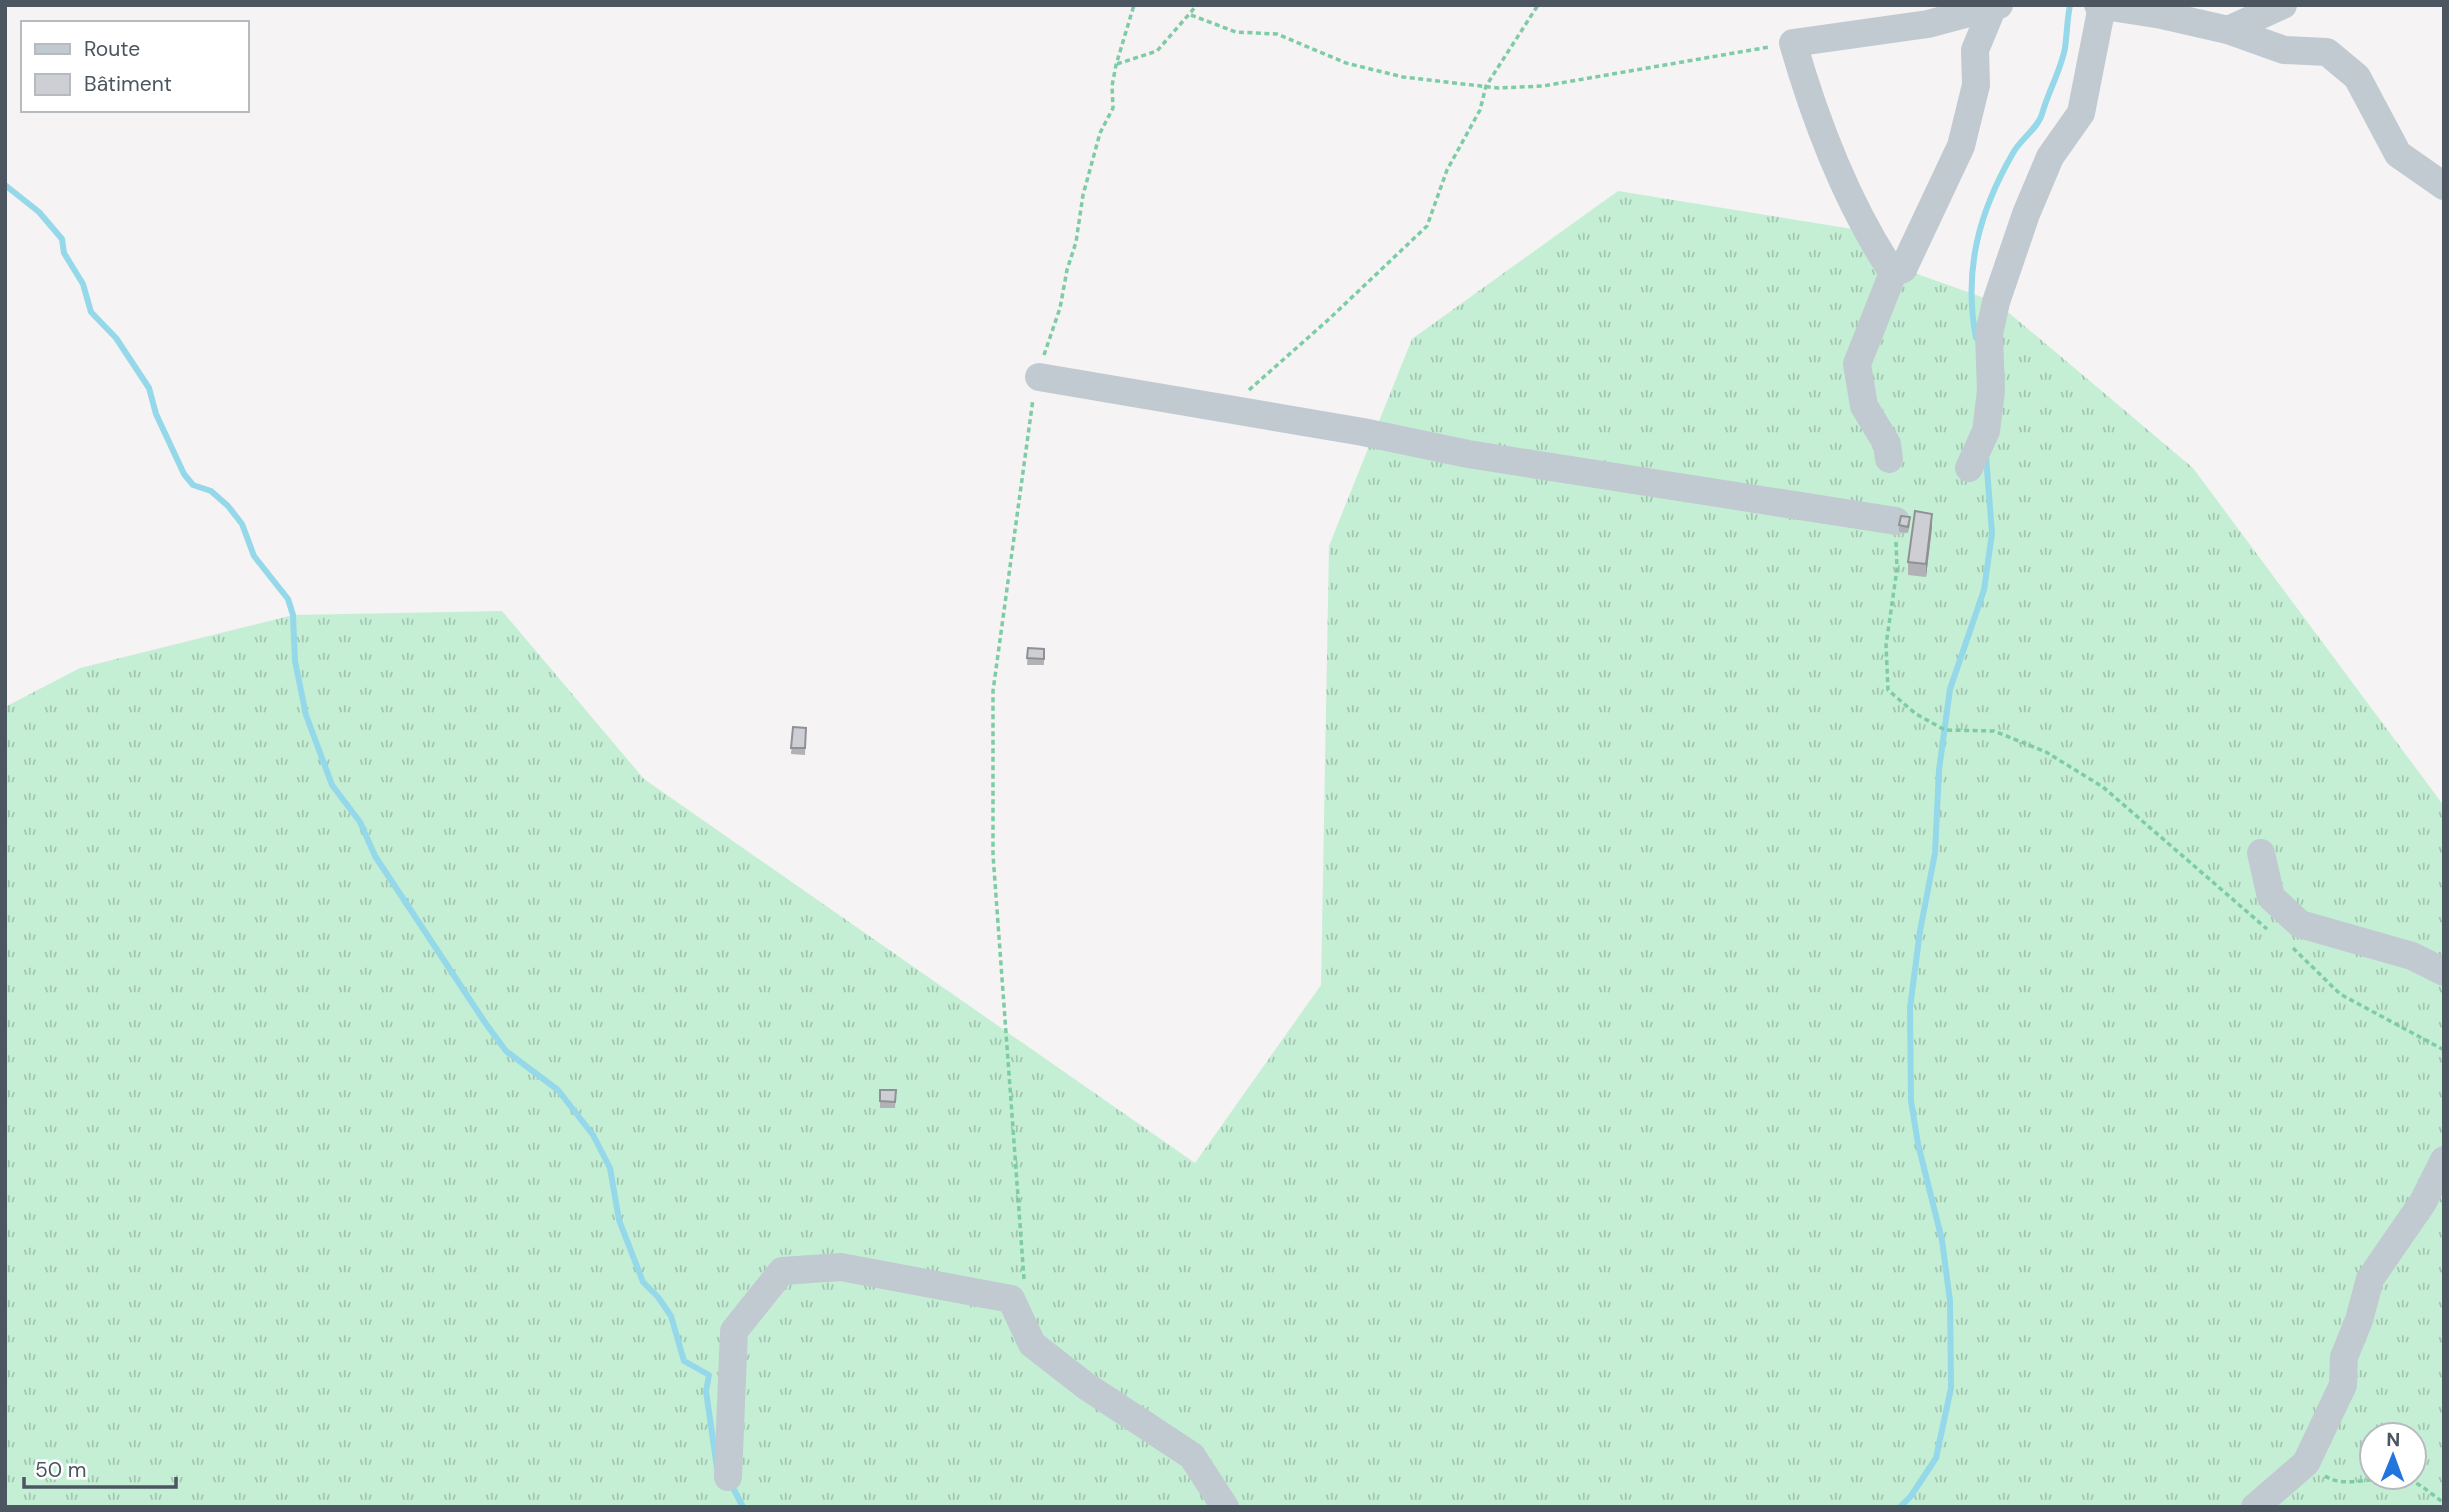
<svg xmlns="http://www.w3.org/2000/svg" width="2449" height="1512" font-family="'DM Sans',sans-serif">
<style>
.grass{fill:url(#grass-tufts);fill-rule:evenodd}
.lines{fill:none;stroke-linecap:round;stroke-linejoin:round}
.stream{stroke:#94d8e9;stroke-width:6}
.path{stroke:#7ecca5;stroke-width:3.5;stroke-dasharray:5 3.5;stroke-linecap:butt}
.minor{stroke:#c1cad1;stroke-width:28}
.wall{fill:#b0b2b6}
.shaded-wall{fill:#909194}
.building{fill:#cdcfd4;stroke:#909194;stroke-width:2}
</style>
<defs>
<pattern id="grass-tufts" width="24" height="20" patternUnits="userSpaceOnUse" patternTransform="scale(1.75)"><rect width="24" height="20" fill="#c5efd5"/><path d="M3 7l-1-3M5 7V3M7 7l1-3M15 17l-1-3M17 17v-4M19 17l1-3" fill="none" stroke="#a2c4b0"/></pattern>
</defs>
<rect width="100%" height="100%" fill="#f5f3f3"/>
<path class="grass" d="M1618 191 1865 231 1903 269 1996 302 2193 468 2444 806V1507H5V707L80 668 293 615 502 611 644 779 1195 1163 1321 985 1329 546 1412 339ZM2372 1435H2414V1477H2372Z"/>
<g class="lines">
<g class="stream">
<polyline points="5,185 39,212 62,239 64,253 83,284 91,312 116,338 149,388 156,414 184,474 193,485 211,491 228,506 242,524 254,556 288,599 293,615 295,661 306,715 332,785 360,822 375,856 486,1024 506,1051 558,1090 593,1135 610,1168 619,1220 643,1282 658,1297 671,1316 684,1361 709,1375 706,1391 717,1468"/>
<path d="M1976 338C1963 270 1979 212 2013 153 2020 140 2038 128 2042 114 2048 92 2061 70 2065 48 2067 34 2067 20 2070 5"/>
<polyline points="731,1484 743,1507"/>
<polyline points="1900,1507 1911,1496 1936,1458 1951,1388 1950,1301 1942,1240 1918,1144 1911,1101 1910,1008 1920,931 1935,853 1939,770 1950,689 1984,590 1992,533 1986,456"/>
</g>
<g class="path">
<polyline points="1191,15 1236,32 1277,34 1346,63 1403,77 1498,88 1543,86 1769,47"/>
<polyline points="1117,64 1157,51 1197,5"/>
<polyline points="1044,355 1060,308 1067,270 1076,242 1083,195 1100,133 1113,108 1112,86 1116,65 1134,5"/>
<polyline points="1249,390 1328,320 1427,226 1447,170 1480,110 1486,86 1538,5"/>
<polyline points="1896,542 1897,569 1886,645 1888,690 1916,714 1945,730 1994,731 2046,752 2103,787 2267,929"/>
<polyline points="2293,948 2340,994 2444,1050"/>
<polyline points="1024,1279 993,855 993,691 1033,399"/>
<path d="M2325 1476C2348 1491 2385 1471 2412 1481 2423 1486 2434 1496 2444 1503"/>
</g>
<g class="minor">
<polyline points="2098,5 2162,15 2228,30 2284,50 2327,52 2357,77 2398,154 2444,186"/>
<polyline points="2228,30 2283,5"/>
<polyline points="1893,273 1903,269 1961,146 1976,85 1975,50 1992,9"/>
<polyline points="1039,377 1363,432 1468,454 1896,521"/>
<path d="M1889 459 1887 444 1864 406 1857 364 1893 273C1847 204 1816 123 1793 43L1928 24 1999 5"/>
<polyline points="1969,468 1986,431 1991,391 1989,334 1996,302 2026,214 2050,157 2081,113 2102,6"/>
<polyline points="2261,853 2271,897 2300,924 2412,956 2444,972"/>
<polyline points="728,1477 734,1331 782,1271 841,1267 1011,1299 1032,1344 1086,1386 1192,1456 1225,1507"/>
<polyline points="2255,1507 2306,1463 2343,1385 2344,1357 2359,1320 2370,1279 2423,1202 2444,1160"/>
</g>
</g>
<g class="wall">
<polygon points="1910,524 1908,533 1899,532 1899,525"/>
<polygon points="1932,527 1926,577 1908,575 1908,562"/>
<polygon points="1028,648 1044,649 1044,665 1027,665"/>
<polygon points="793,727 806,728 805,755 791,754"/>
<polygon points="880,1090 896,1090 895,1108 880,1108"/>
</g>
<polygon class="shaded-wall" points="1932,514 1932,527 1926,577 1926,564"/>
<g class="building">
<polygon points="1915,511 1932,514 1926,564 1908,562"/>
<polygon points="1901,516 1910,517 1908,527 1899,525"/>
<polygon points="1028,648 1044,649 1044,659 1027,658"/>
<polygon points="793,727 806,728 805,748 791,748"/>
<polygon points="880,1090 896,1090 895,1102 880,1101"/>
</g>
<rect width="2449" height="1512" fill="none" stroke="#4b5660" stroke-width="14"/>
<rect x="21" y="21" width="228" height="91" fill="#ffffff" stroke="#b7bbbf" stroke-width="2"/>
<rect x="35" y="44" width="35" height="10" fill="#c1cad1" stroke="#b7bbbf" stroke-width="2"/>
<text x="84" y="56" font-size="21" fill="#4b5660">Route</text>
<rect x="35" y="74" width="35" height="21" fill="#cdcfd4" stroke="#b7bbbf" stroke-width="2"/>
<text x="84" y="91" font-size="21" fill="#4b5660">Bâtiment</text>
<g transform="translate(2393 1456) rotate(1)"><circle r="33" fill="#ffffff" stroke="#b7bbbf" stroke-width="2"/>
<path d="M0-5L12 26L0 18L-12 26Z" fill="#2375de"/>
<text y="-10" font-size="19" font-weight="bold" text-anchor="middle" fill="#4b5660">N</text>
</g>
<path d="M24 1477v10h152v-10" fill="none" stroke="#4b5660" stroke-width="3.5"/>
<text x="35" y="1477" font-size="21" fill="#4b5660" stroke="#ffffff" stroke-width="5" paint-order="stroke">50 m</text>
</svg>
